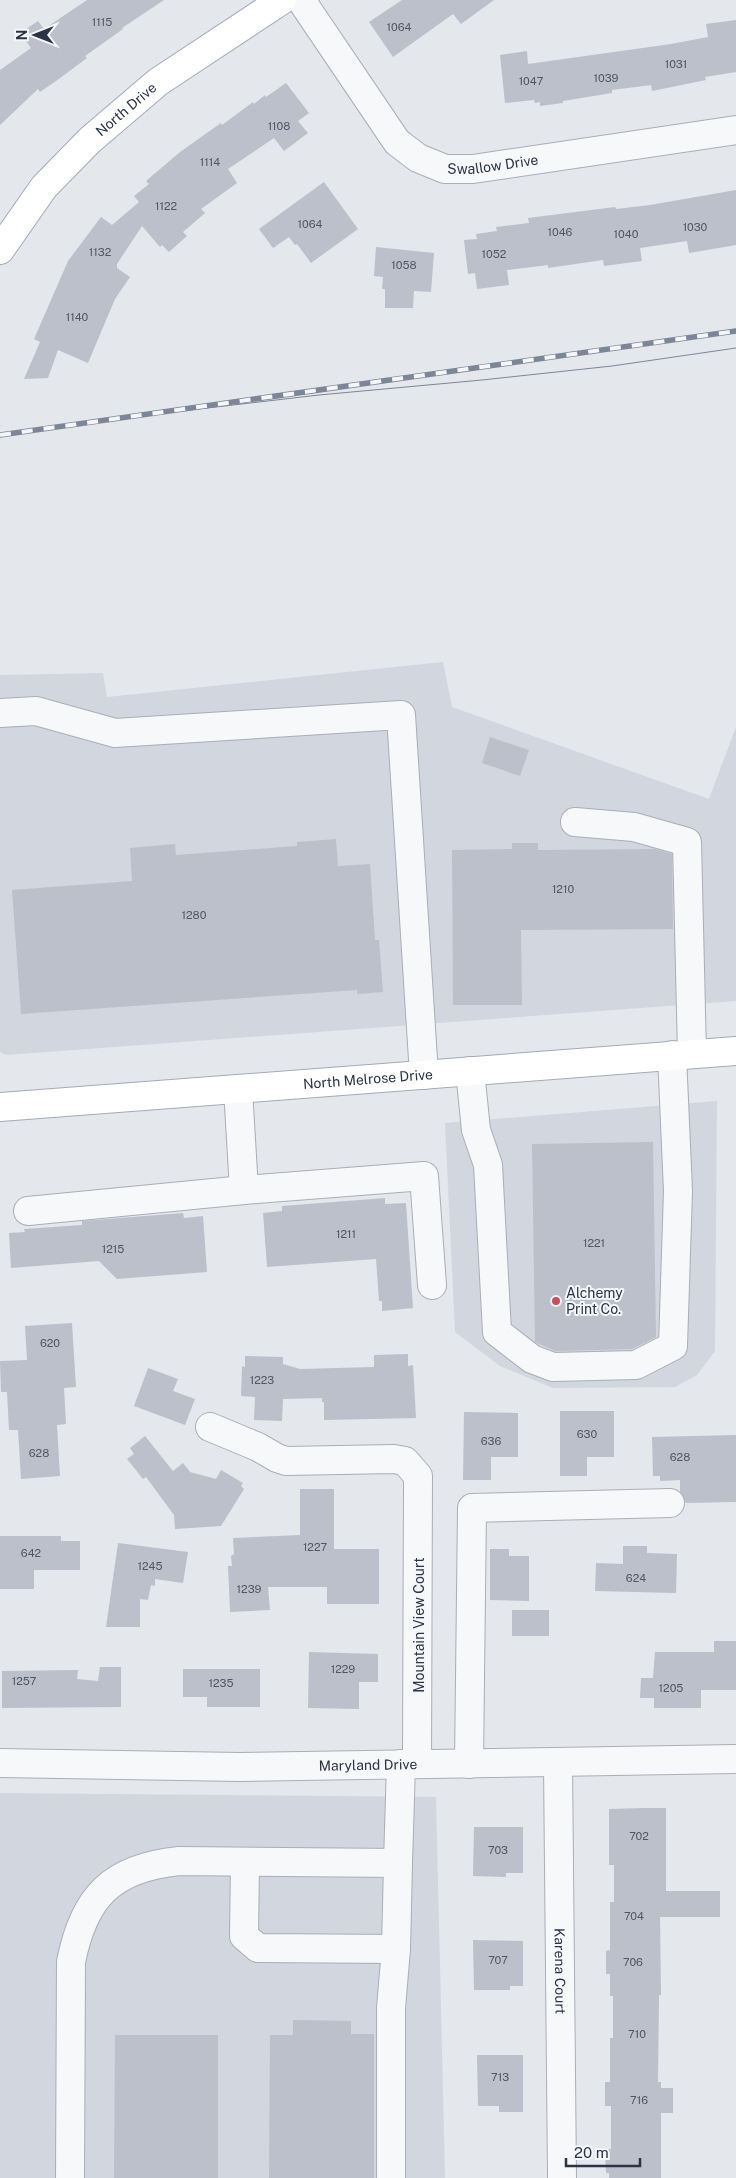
<svg xmlns="http://www.w3.org/2000/svg" width="736" height="2178" font-family="'Public Sans',sans-serif">
<style>
.built{fill:#d2d6de}
.building{fill:#bbc0ca}
.lines{fill:none;stroke-linecap:round;stroke-linejoin:round}
.minor-casing{stroke:#a9aeb7;stroke-width:30}
.major-casing{stroke:#a3abb8;stroke-width:30}
.minor{stroke:#f7f8fa;stroke-width:28}
.major{stroke:#fff;stroke-width:28}
.tram{stroke:#7d8696;stroke-width:1}
.rail-casing{stroke:#7d8696;stroke-width:5.5}
.rail{stroke:#f4f6f9;stroke-width:4;stroke-dasharray:11;stroke-linecap:butt}
.poi-dot{fill:#d1495b;stroke:#f4f6f9;stroke-width:2}
.labels{text-anchor:middle;stroke-width:4;stroke-linejoin:round;paint-order:stroke}
.number-label{font-size:11px;fill:#4f5766}
.street-label{font-size:14px;fill:#2b3445;stroke:#f4f6f9}
.poi-label{font-size:14px;fill:#2b3445;stroke:#f4f6f9;text-anchor:start}
</style>
<rect width="100%" height="100%" fill="#e4e7ec"/>
<g class="built">
<polygon points="443,662 452,707 709,799 736,727 736,1001 6,1055 0,1052 0,675 103,673 107,697"/>
<polygon points="717,1101 715,1351 697,1375 675,1387 553,1388 500,1366 455,1332 445,1123"/>
<polygon points="0,1793 436,1797 445,2178 0,2178"/>
</g>
<g class="building">
<polygon points="87,0 164,0 122,28 123,29 85,56 87,58 56,81 40,92 38,89 0,125 0,70 31,48 20,33 38,21 44,29"/>
<polygon points="402,0 494,0 461,24 453,14 393,57 369,22"/>
<polygon points="736,20 736,72 705,77 706,80 652,91 651,85 612,90 612,93 563,101 563,103 540,106 540,102 535,103 534,100 505,103 500,55 527,51 528,64 671,44 708,37 706,24"/>
<polygon points="286,83 309,113 298,121 308,133 284,151 274,138 228,169 237,183 201,209 205,213 183,232 187,236 169,252 162,245 160,247 142,226 117,264 117,268 130,277 115,299 88,363 58,350 48,378 24,379 40,342 34,339 68,261 101,217 112,225 139,202 134,196 149,184 146,181 180,152 221,123 222,125 253,102 254,104 265,95 266,97"/>
<polygon points="324,182 358,229 311,263 297,244 295,245 289,237 273,248 259,229"/>
<polygon points="736,190 736,245 689,253 687,241 640,248 642,261 604,266 603,260 548,268 548,265 507,270 509,285 477,289 475,273 468,274 464,240 477,239 476,234 497,231 496,227 529,223 528,218 615,207 616,209 650,205"/>
<polygon points="376,247 434,253 431,292 414,291 413,308 385,308 385,289 382,289 383,277 374,276"/>
<polygon points="490,737 529,750 520,776 482,763"/>
<polygon points="336,839 338,866 370,864 375,940 379,940 383,992 357,994 357,990 21,1014 12,890 132,881 130,848 175,844 176,855 297,846 297,842"/>
<polygon points="512,843 538,843 538,850 655,849 672,854 673,929 521,930 522,1005 453,1005 452,850 512,849"/>
<polygon points="653,1142 656,1337 632,1349 556,1351 539,1344 535,1342 532,1144"/>
<polygon points="385,1198 385,1204 406,1203 413,1308 382,1311 382,1301 379,1301 376,1259 267,1267 263,1213 282,1211 282,1206"/>
<polygon points="183,1213 184,1218 203,1216 207,1272 117,1279 99,1261 11,1268 9,1233 25,1232 24,1229 82,1225 82,1221"/>
<polygon points="72,1323 76,1387 64,1388 66,1424 57,1425 60,1476 21,1479 18,1430 9,1430 7,1392 1,1392 0,1361 27,1360 25,1326"/>
<polygon points="408,1354 408,1366 413,1365 416,1418 324,1420 324,1402 322,1402 322,1398 283,1399 282,1421 254,1420 255,1397 241,1396 242,1366 245,1367 245,1356 283,1357 283,1364 300,1369 374,1367 374,1355"/>
<polygon points="148,1368 178,1379 173,1391 195,1399 185,1425 134,1406"/>
<polygon points="560,1411 614,1411 614,1457 587,1457 587,1476 560,1476"/>
<polygon points="464,1412 518,1413 518,1457 491,1457 491,1480 463,1480"/>
<polygon points="736,1435 736,1502 686,1503 680,1492 680,1480 660,1481 660,1476 653,1476 652,1437"/>
<polygon points="145,1436 173,1471 183,1463 190,1472 216,1479 221,1470 243,1483 241,1486 244,1489 221,1526 175,1529 174,1515 146,1477 143,1479 127,1459 134,1454 130,1448"/>
<polygon points="300,1489 334,1489 334,1549 379,1549 379,1604 327,1604 327,1587 268,1587 270,1610 230,1612 228,1566 232,1566 231,1556 234,1554 233,1538 300,1535"/>
<polygon points="0,1536 61,1536 61,1541 80,1541 80,1570 34,1570 34,1589 0,1589"/>
<polygon points="118,1543 188,1552 183,1583 155,1579 155,1586 151,1585 148,1600 140,1599 140,1627 106,1627"/>
<polygon points="623,1546 647,1546 647,1553 677,1554 676,1593 595,1591 596,1563 623,1564"/>
<polygon points="490,1549 509,1549 509,1556 529,1556 529,1601 490,1600"/>
<rect x="512" y="1610" width="37" height="26"/>
<polygon points="714,1641 736,1641 736,1690 701,1690 701,1708 654,1708 654,1698 640,1698 641,1678 653,1678 655,1652 714,1652"/>
<polygon points="309,1652 378,1654 378,1682 359,1682 359,1709 308,1708"/>
<polygon points="100,1667 121,1667 121,1707 2,1708 2,1671 78,1670 77,1679 98,1681"/>
<polygon points="183,1669 260,1669 260,1707 207,1707 207,1697 183,1697"/>
<polygon points="643,1808 666,1808 666,1891 720,1891 720,1917 660,1917 661,1995 659,1995 658,2082 661,2082 661,2088 673,2088 673,2113 661,2113 661,2178 609,2178 609,2173 606,2173 605,2149 611,2149 611,2106 605,2106 605,2082 610,2082 610,2038 613,2038 613,1996 610,1996 610,1974 606,1974 606,1951 610,1950 610,1902 614,1902 614,1865 609,1865 609,1809"/>
<polygon points="474,1827 523,1827 523,1873 506,1873 506,1877 473,1876"/>
<polygon points="473,1940 523,1941 523,1986 510,1986 510,1990 474,1990"/>
<polygon points="293,2020 351,2021 351,2034 374,2034 374,2178 269,2178 270,2035 293,2035"/>
<polygon points="115,2035 218,2035 218,2178 114,2178"/>
<polygon points="477,2055 523,2055 523,2112 499,2112 499,2106 478,2106"/>
</g>
<g class="lines">
<g class="minor-casing">
<g id="minor">
<path id="s1" d="M301 0 397 142 418 158 445 169H473L736 130"/>
<polyline points="0,713 36,711 115,733 401,715 424,1075"/>
<polyline points="575,822 634,827 687,842 692,1054"/>
<polyline points="470,1071 476,1130 488,1165 497,1332 532,1359 553,1367 636,1365 673,1346 678,1191 672,1055"/>
<polyline points="238,1089 244,1190"/>
<polyline points="28,1211 244,1190 424,1176 432,1285"/>
<polyline points="210,1427 258,1447 277,1458 286,1461 394,1459 405,1461 418,1476 417,1764"/>
<path id="s2" d="M0 1763 240 1767 736 1759"/>
<path id="s3" d="M558 1763 562 2178"/>
<polyline points="469,1764 472,1508 670,1503"/>
<polyline points="245,1863 244,1936 258,1948 396,1949 398,1863"/>
<path d="M70 2178 71 1962C84 1896 112 1868 179 1861L398 1863 401 1764"/>
<polyline points="391,2178 391,2008 396,1949"/>
</g>
</g>
<g class="major-casing">
<g id="major">
<path id="s4" d="M0 250 44 187 90 140 158 82 282 0"/>
<path id="s5" d="M0 1107 736 1051"/>
</g>
</g>
<use href="#minor" class="minor"/>
<use href="#major" class="major"/>
<polyline class="tram" points="147,415 319,395 482,380 612,366 736,348"/>
<g class="rail-casing">
<polyline id="rail" points="0,435 736,331"/>
</g>
<use href="#rail" class="rail"/>
</g>
<circle class="poi-dot" cx="556" cy="1301" r="5"/>
<g class="labels">
<g class="number-label">
<text x="102" y="26">1115</text>
<text x="399" y="31">1064</text>
<text x="676" y="68">1031</text>
<text x="606" y="82">1039</text>
<text x="531" y="85">1047</text>
<text x="279" y="130">1108</text>
<text x="210" y="166">1114</text>
<text x="166" y="210">1122</text>
<text x="310" y="228">1064</text>
<text x="695" y="231">1030</text>
<text x="560" y="236">1046</text>
<text x="626" y="238">1040</text>
<text x="100" y="256">1132</text>
<text x="494" y="258">1052</text>
<text x="404" y="269">1058</text>
<text x="77" y="321">1140</text>
<text x="563" y="893">1210</text>
<text x="194" y="919">1280</text>
<text x="346" y="1238">1211</text>
<text x="594" y="1247">1221</text>
<text x="113" y="1253">1215</text>
<text x="50" y="1347">620</text>
<text x="262" y="1384">1223</text>
<text x="587" y="1438">630</text>
<text x="491" y="1445">636</text>
<text x="39" y="1457">628</text>
<text x="680" y="1461">628</text>
<text x="315" y="1551">1227</text>
<text x="31" y="1557">642</text>
<text x="150" y="1570">1245</text>
<text x="636" y="1582">624</text>
<text x="249" y="1593">1239</text>
<text x="343" y="1673">1229</text>
<text x="24" y="1685">1257</text>
<text x="221" y="1687">1235</text>
<text x="671" y="1692">1205</text>
<text x="639" y="1840">702</text>
<text x="498" y="1854">703</text>
<text x="634" y="1920">704</text>
<text x="498" y="1964">707</text>
<text x="633" y="1966">706</text>
<text x="637" y="2038">710</text>
<text x="500" y="2081">713</text>
<text x="639" y="2104">716</text>
</g>
<g class="street-label">
<text dy="5" stroke="none"><textPath href="#s4" startOffset="190">North Drive</textPath></text>
<text dy="5" stroke="none"><textPath href="#s1" startOffset="275">Swallow Drive</textPath></text>
<text dy="5" stroke="none"><textPath href="#s5" startOffset="369">North Melrose Drive</textPath></text>
<text transform="translate(419 1625) rotate(-90)" y="5">Mountain View Court</text>
<text dy="5" stroke="none"><textPath href="#s2" startOffset="368">Maryland Drive</textPath></text>
<text dy="5" stroke="none"><textPath href="#s3" startOffset="208">Karena Court</textPath></text>
</g>
<g class="poi-label">
<text x="566" y="1298">Alchemy<tspan x="566" dy="16">Print Co.</tspan></text>
</g>
</g>
<g transform="translate(35 35) rotate(270)" stroke="#f4f6f9" stroke-width="4" paint-order="stroke">
<path d="M0-4L9 19L0 12L-9 19Z" fill="#2b3445"/>
<text y="-8" font-size="14" font-weight="bold" text-anchor="middle" fill="#2b3445">N</text>
</g>
<path d="M566 2158v8h74v-8" fill="none" stroke="#2b3445" stroke-width="2.5"/>
<text x="574" y="2158" font-size="15" fill="#2b3445" stroke="#f4f6f9" stroke-width="4" paint-order="stroke">20 m</text>
</svg>
